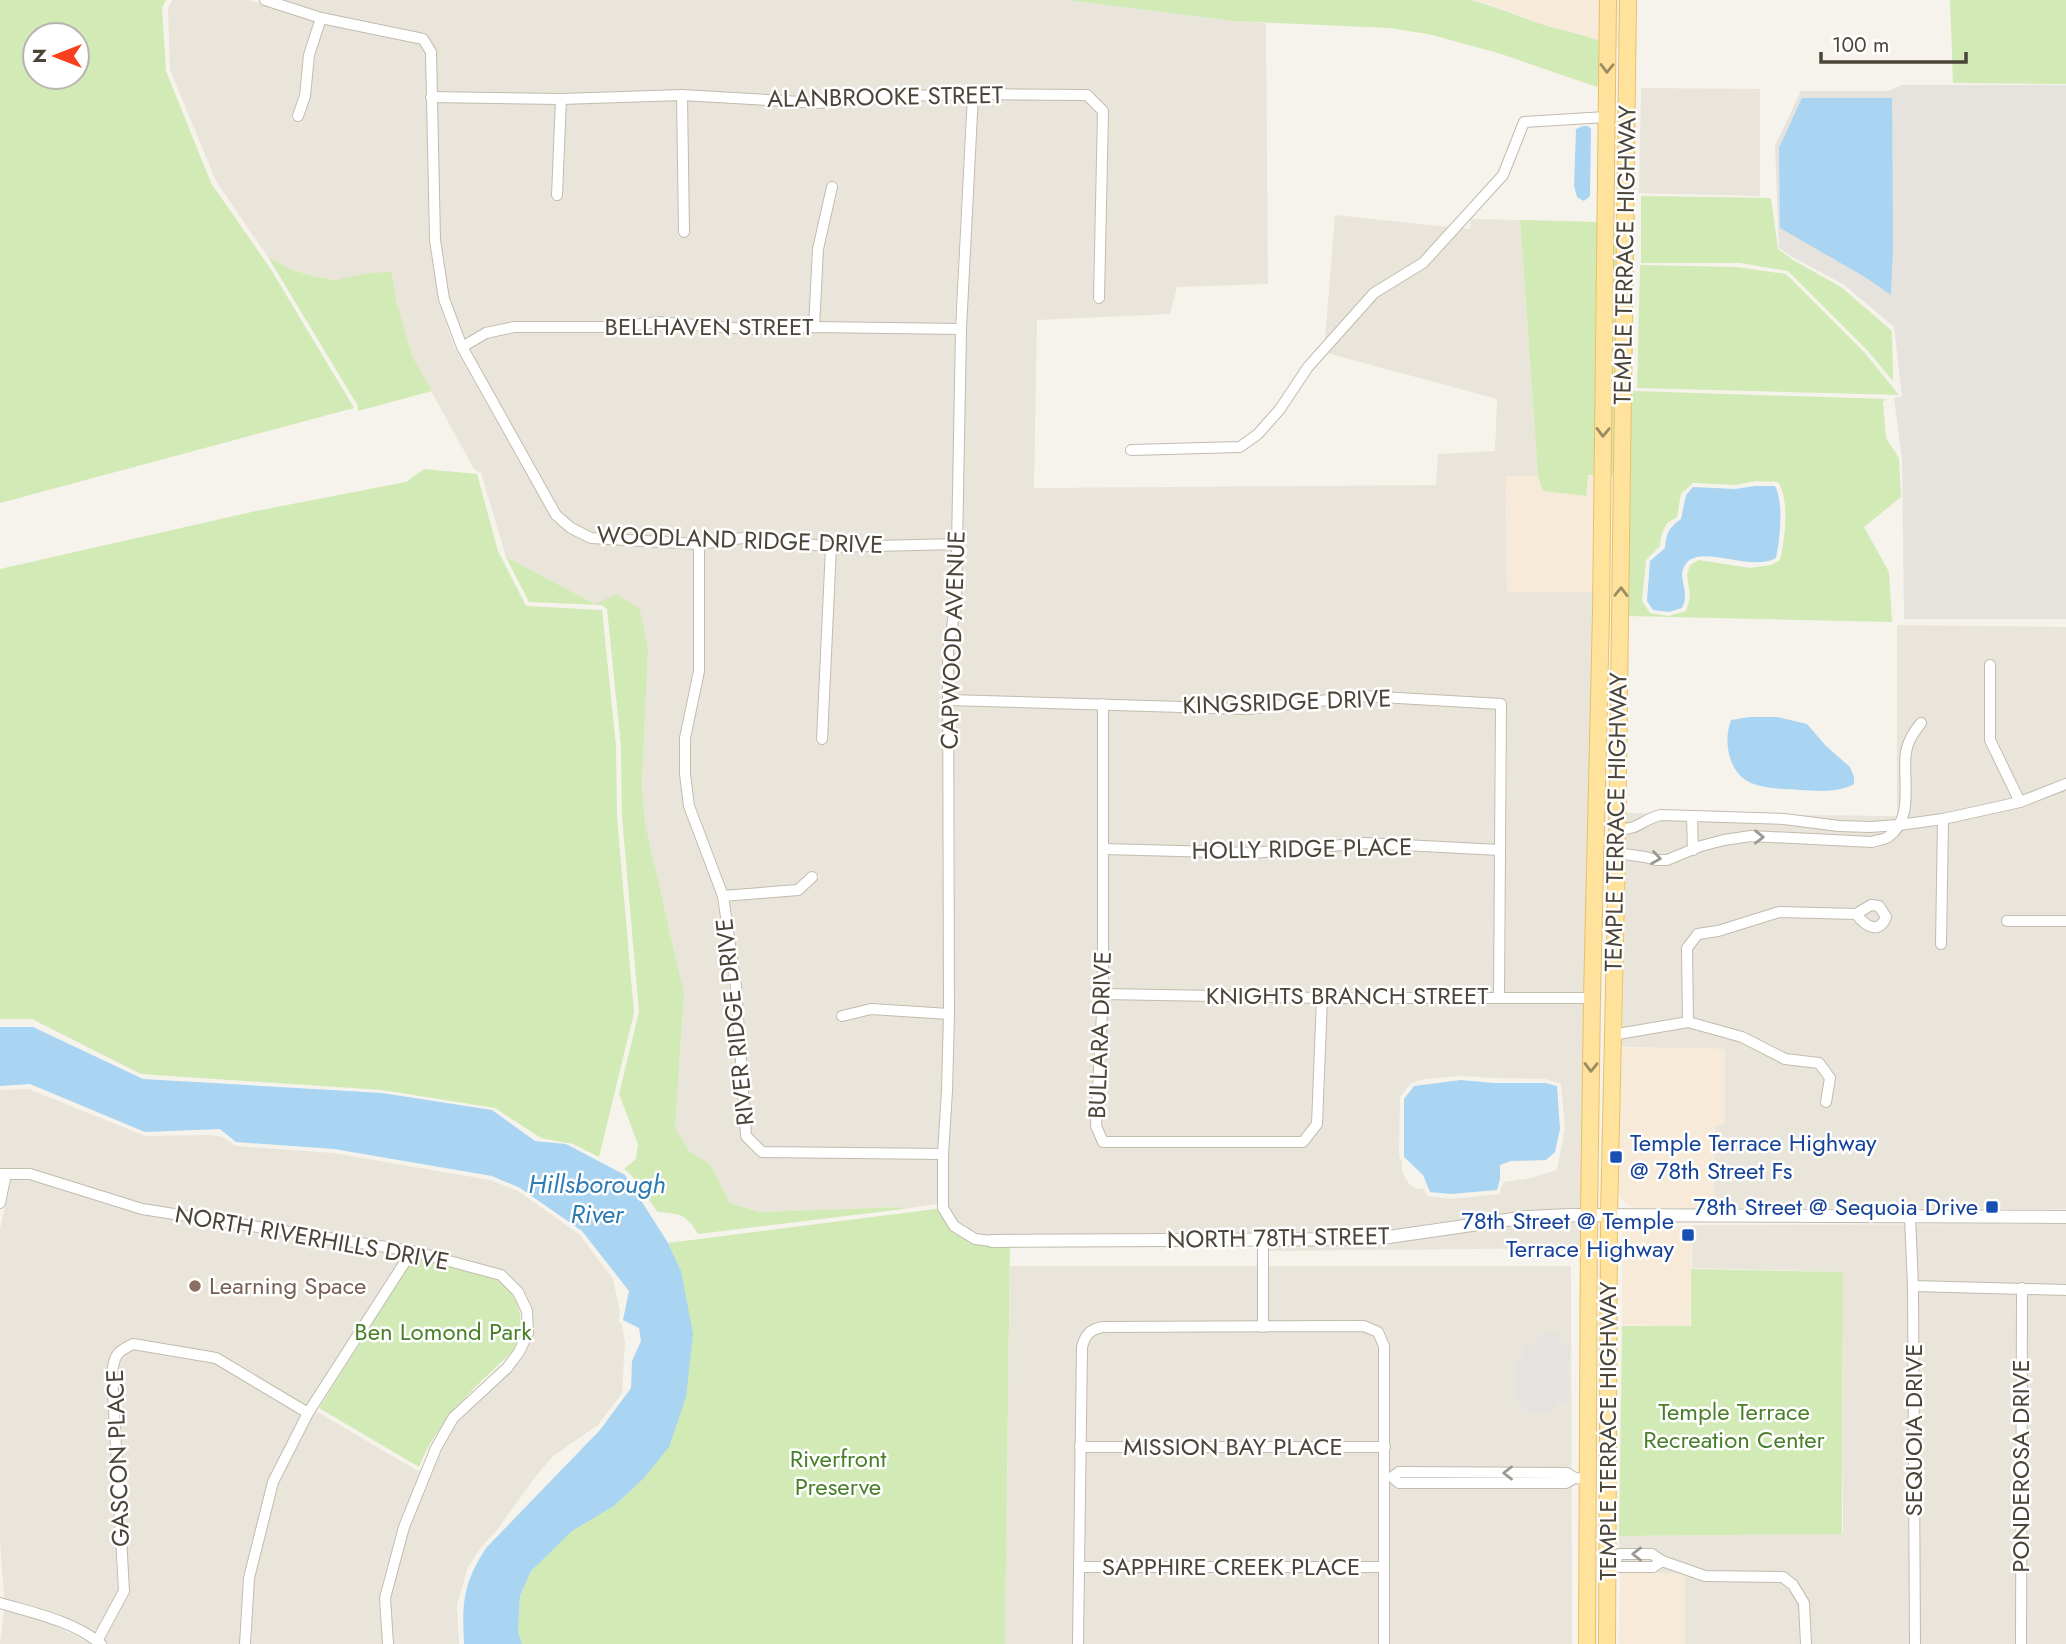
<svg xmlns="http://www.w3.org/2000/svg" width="2066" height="1644" font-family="Jost,sans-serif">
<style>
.residential{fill:#eae5da;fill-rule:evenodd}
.commercial{fill:#f7ead8}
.industrial{fill:#e6e2dd}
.green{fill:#d2eab5;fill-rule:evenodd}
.parking{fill:#e5e3e0}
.water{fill:#a9d4f2}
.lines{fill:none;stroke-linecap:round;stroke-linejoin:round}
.minor-casing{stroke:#c2bbae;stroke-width:12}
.tertiary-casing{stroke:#c2bbae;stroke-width:14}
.primary-casing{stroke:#e6c16a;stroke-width:18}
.minor{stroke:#fff;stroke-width:10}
.tertiary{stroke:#fff;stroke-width:12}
.primary{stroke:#ffe39c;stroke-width:16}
.oneway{stroke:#9c8c66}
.oneway2{stroke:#9c9892}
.transit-dot{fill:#1a4fb4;stroke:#fff;stroke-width:2.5}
.education-dot{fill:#8d6e63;stroke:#fff;stroke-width:2.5}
.labels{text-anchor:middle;stroke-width:5;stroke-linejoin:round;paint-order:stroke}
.street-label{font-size:24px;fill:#4b4439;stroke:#fff}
.transit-label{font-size:24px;fill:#164399;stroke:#fff;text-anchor:end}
.education-label{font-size:24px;fill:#785e54;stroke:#fff;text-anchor:start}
.park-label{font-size:24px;fill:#4a7f2a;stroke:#fff}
.water-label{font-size:26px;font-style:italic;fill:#2e7ab2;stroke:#fff}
</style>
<rect width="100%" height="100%" fill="#f6f3ec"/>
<g class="residential">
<polygon points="172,0 249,0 314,21 303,54 299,95 291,119 301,123 310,98 315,55 325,24 419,44 426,53 429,241 438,299 454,346 551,517 567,532 591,543 694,548 693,671 679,737 679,775 684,807 717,897 730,987 741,1139 757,1156 762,1157 937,1159 937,1204 904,1209 900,1207 759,1212 730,1203 710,1164 690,1152 683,1142 675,1128 684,994 645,823 642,787 648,648 640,609 595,604 506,557 481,473 474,469 413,358 396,300 392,272 336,280 312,276 290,269 268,257 216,181 170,70 168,8"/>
<polygon points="282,0 1067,0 1233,21 1266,23 1268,284 1177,287 1170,314 1037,320 1034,488 1436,485 1438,454 1495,451 1497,399 1327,353 1378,296 1427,267 1462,228 1470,229 1471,219 1520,220 1538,476 1506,476 1507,592 1596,592 1586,993 1505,992 1507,704 1501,699 1365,691 1247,704 954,695 954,651 961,602 966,329 978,99 1085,100 1097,113 1093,302 1104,303 1109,111 1092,91 1087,90 968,89 874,92 819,98 688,90 561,94 437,92 437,52 428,37 424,35 323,13"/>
<polygon points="1641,88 1760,89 1760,196 1639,193"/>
<polygon points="967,99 955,324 820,322 823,249 839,184 828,181 812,249 809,322 747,324 514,322 465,340 449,298 440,240 437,102 555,104 551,200 562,200 566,103 677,100 678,237 689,237 688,100 875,102"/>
<polygon points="1335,215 1449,227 1419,259 1369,290 1325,339"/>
<polygon points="657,327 747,334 814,332 955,334 952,539 831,542 751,532 699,539 593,533 575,524 561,512 469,349 488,338 515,332 620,332"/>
<polygon points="750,543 825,551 816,744 827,745 836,551 952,549 950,602 942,651 944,1008 872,1004 835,1013 839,1022 872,1014 944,1018 942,1091 937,1149 764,1147 751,1134 741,986 729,901 799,895 820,877 812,870 796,885 727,891 695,805 691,774 691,739 704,671 705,548"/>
<polygon points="1897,625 2066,627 2066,1209 1713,1208 1715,1127 1725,1123 1725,1049 1622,1047 1627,813 1897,816"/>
<polygon points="1364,701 1495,709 1494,845 1253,848 1109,844 1108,710"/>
<path d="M954 705 1097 709V994L1090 1126 1098 1144 1103 1147H1303L1308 1145 1323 1124 1327 1003H1586L1584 1211 1374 1234 992 1235 977 1234 958 1222 949 1207 948 1154 953 1091 955 1009ZM1462 1076 1492 1078 1545 1079 1561 1084 1565 1128 1557 1170 1531 1178 1504 1182 1499 1194 1451 1199 1428 1196 1423 1189H1418L1409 1184 1402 1172V1161L1399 1157 1400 1097 1411 1083 1425 1079Z"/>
<polygon points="1365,848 1494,855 1494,992 1322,993 1108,989 1109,854 1253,858"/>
<polygon points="1108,999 1316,1003 1312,1122 1301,1137 1107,1137 1101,1126"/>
<polygon points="29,1089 145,1136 211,1135 223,1137 236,1146 333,1153 490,1180 518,1191 579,1234 613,1279 620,1312 618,1321 622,1324 625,1343 622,1393 598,1425 553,1456 536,1476 497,1530 482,1546 468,1567 457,1605 459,1644 394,1644 390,1598 409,1528 442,1450 458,1421 511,1371 525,1354 533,1335 533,1311 524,1290 503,1270 410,1244 143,1205 30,1169 0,1169 0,1090"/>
<polygon points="11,1179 28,1179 141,1214 403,1255 306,1406 219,1354 130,1340 119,1345 110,1355 106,1374 118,1591 95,1634 49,1612 4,1599 0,1538 0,1229"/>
<polygon points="1583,1221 1583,1248 1269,1251 1269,1245 1528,1222"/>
<polygon points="2066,1224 2066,1644 1685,1644 1685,1574 1620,1573 1619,1536 1843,1534 1843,1272 1692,1268 1692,1225"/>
<polygon points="1010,1266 1571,1266 1572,1644 1005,1644"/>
<polygon points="134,1350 214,1363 301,1415 268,1481 243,1576 239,1644 108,1644 104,1640 129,1591 117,1374 119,1360 125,1353"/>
<polygon points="316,1411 416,1470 421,1471 398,1526 379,1597 383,1644 251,1644 254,1578 278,1484"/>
<polygon points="4,1610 45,1621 92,1644 0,1644"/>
</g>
<g class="commercial">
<polygon points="1469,0 1602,0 1602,42 1584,35 1538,23 1489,4"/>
<polygon points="1613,0 1622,0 1622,49 1613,47"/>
<polygon points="1588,475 1597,475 1596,592 1507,592 1506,476 1538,476 1543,491 1586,496"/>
<polygon points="1622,1048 1725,1049 1725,1123 1715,1127 1713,1208 1633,1208 1625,1203 1618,1193"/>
<polygon points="1639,1225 1692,1226 1690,1326 1622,1325 1622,1233 1628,1228"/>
<polygon points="1620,1573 1685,1574 1685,1644 1619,1644"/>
</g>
<polygon class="industrial" points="1902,85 2066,85 2066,619 1904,619 1902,459 1894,398 1902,396 1894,327 1843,284 1794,258 1779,248 1775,146 1801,91 1889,91"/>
<g class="green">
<path d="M0 0H166L162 8 166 71 211 183 270 268 354 408 0 503ZM35 35H77V77H35Z"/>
<path d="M1067 0H1469C1493 5 1514 15 1538 23 1559 30 1581 33 1602 42L1601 79 1597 87 1498 53 1428 34 1389 28 1233 21Z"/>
<polygon points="1950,0 2066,0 2066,84 1953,83"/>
<polygon points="1641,196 1771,198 1778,249 1793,260 1841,287 1892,331 1893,381 1868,351 1788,271 1740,263 1641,263"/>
<path d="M1632 214H1635L1632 388 1634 391 1886 399 1883 402 1886 438 1899 458 1901 497 1864 527 1889 572 1892 622 1627 616ZM1755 481 1778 482C1790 500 1785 539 1780 560L1771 565 1750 568 1699 560 1690 565 1687 574 1690 597 1686 611 1668 616 1650 613 1642 601 1646 560 1660 546 1661 536 1667 523 1677 517 1681 494 1693 483 1735 485Z"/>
<polygon points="1520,220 1600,222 1597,475 1588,475 1586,496 1543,491 1538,476"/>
<polygon points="1611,222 1620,222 1617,475 1608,475"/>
<polygon points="268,257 290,269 312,276 336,280 370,273 392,272 396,300 413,358 432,391 358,411 358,406"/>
<polygon points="1640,265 1737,267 1786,274 1864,352 1899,395 1637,388"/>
<polygon points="424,469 477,474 498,551 526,606 602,610 616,746 617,817 634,1013 599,1157 573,1144 541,1138 495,1108 382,1090 141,1074 32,1019 0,1019 0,569 256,511 406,482"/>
<path d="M506 557 595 604 617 594 640 609 648 648 642 787 645 823 684 994 675 1128 690 1152 710 1164 730 1203 759 1212 900 1207 904 1209 698 1234C686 1214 681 1214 658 1212 649 1201 634 1175 624 1169L636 1159 638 1144 619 1094 639 1012 622 817 621 746 607 609 602 605 529 602Z"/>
<polygon points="943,1208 975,1239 1010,1241 1005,1644 522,1644 518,1631 520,1596 531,1571 572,1530 614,1506 643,1479 669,1446 681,1271 668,1243"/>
<path d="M421 1259 493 1278C521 1293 529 1326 512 1352 476 1386 437 1420 419 1467L319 1408 409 1265Z"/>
<polygon points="1691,1269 1843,1272 1842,1534 1619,1536 1622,1326 1691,1326"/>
</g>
<polygon class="parking" points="1561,1333 1561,1344 1569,1345 1568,1402 1556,1402 1555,1412 1525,1412 1525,1404 1515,1403 1515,1360 1522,1359 1522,1345 1537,1345 1537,1334"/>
<g class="water">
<polygon points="1802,98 1892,98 1893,246 1891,295 1865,277 1780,228 1779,148"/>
<polygon points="1583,126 1588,126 1591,129 1590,196 1584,201 1577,197 1574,186 1576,129"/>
<path d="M1755 486H1775C1784 503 1780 539 1776 558 1751 573 1699 542 1685 565 1678 576 1686 586 1685 598 1685 601 1683 605 1682 608L1669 612 1653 610 1647 601 1650 561 1665 548C1666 534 1669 527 1681 519L1686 495 1693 487 1735 489Z"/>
<path d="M1750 717H1777L1807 724 1826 746 1850 767 1854 777V784C1837 793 1819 791 1800 790 1785 789 1766 789 1751 783 1728 773 1723 741 1731 720Z"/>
<path d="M0 1027H33L143 1079 382 1093 492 1110 535 1141 566 1144 625 1175 668 1243 681 1271 693 1334 686 1397 669 1447 643 1479 614 1506 572 1531 531 1571 520 1596 518 1631 522 1644H464C462 1602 463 1584 486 1548L600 1430 631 1388 632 1361 641 1341 639 1328 623 1320 629 1291 582 1231 520 1188 492 1176 334 1149 236 1142 220 1129 145 1132 30 1084 0 1086Z"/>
<polygon points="1461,1080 1493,1083 1545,1083 1557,1086 1560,1129 1555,1152 1546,1160 1511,1161 1500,1165 1500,1179 1497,1190 1451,1194 1430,1192 1423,1175 1404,1157 1404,1099 1414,1086"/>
</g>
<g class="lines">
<g class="minor-casing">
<g id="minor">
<polyline points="265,0 321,18 423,39 431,52 435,240 444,299 462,347 556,515 571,528 591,538 699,544 750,537 831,547 958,544"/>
<polyline points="973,94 961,329 956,602 948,651 949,1014 947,1091 943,1154 943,1208 954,1226 975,1239 992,1241"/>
<polyline points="682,95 684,232"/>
<polyline points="431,97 561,99 682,95 819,103 874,97 973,94 1087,95 1103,111 1099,298"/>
<polyline points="298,116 305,96 309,55 321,18"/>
<polyline points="557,195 561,99"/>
<polyline points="814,327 818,249 832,187"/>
<polyline points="462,347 486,333 514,327 620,327 657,322 747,329 814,327 961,329"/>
<polyline points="1131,450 1240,447 1258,434 1280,409 1308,367 1374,293 1423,263 1503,175 1524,122 1606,117"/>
<polyline points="699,544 699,671 685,738 685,774 689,806 723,896 736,987 746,1136 762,1152 943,1154"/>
<polyline points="1990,665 1990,740 2020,802"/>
<polyline points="948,700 1247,709 1364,696 1501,704 1499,997"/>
<polyline points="1103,704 1103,994 1096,1126 1103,1142 1303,1142 1317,1124 1322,998"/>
<polyline points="822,739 831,547"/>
<polyline points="1692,817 1693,850"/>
<path d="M1618 829C1640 830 1642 819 1661 815L1784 819 1839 826 1870 827 1899 825 1943 819 2020 802 2066 784"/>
<polyline points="1104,849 1253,853 1365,843 1500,850"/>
<path d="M1617 853 1645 857 1656 860H1667L1701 846 1724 840 1751 836 1872 842C1877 840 1884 840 1888 837 1915 819 1902 778 1906 752 1908 740 1914 732 1921 723"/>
<polyline points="723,896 798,890 812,877"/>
<polyline points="2007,921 2066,921"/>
<polyline points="1941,944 1943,819"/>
<polyline points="1103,994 1322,998 1592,998"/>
<polyline points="842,1016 871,1009 949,1014"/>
<path d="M1688 1022 1687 948 1698 934 1718 931 1779 912 1856 914C1865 926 1879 935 1886 917L1879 906 1871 905 1856 914"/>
<polyline points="1612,1035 1688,1022 1742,1037 1785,1059 1819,1063 1830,1078 1826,1102"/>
<polyline points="0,1174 30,1174 142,1209 412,1251 501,1275 518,1292 527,1311 528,1333 519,1352 507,1368 453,1418 436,1448 404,1527 385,1598 388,1644"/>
<polyline points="0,1203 6,1174"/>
<polyline points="1910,1216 1913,1286 1915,1644"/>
<polyline points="1263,1240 1263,1327"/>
<polyline points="1913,1286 2066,1290"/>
<polyline points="1080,1447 1385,1447"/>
<polyline points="1575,1478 1566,1483 1399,1483 1392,1477 1399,1472 1567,1473 1575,1478 1588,1479"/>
<polyline points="1610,1562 1615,1562 1619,1567 1653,1567 1662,1561"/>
<polyline points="1615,1562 1619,1554 1652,1554 1662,1561 1705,1576 1783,1577 1793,1585 1804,1603 1806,1644"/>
<polyline points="1079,1567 1384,1567"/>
<path d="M0 1603C34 1613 73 1621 101 1644"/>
<path d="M97 1641 124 1591 112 1374C114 1356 116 1352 133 1344L216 1358 308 1413"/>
<polyline points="245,1644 249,1578 273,1482 308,1413 412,1251"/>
<path d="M1078 1644 1082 1347C1085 1335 1090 1329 1103 1327L1364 1326 1378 1332 1384 1346V1644"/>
<polyline points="2021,1644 2022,1288"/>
</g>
</g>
<g class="tertiary-casing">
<polyline id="tertiary" points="992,1241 1375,1239 1527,1217 1571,1215 2066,1217"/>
</g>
<g class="primary-casing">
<g id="primary">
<polyline points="1587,1644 1589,1216 1592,998 1601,614 1608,0"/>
<polyline points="1607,1644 1609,1216 1617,853 1628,0"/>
</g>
</g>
<use href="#minor" class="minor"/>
<use href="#tertiary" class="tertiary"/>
<use href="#primary" class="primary"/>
</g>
<defs><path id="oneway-chevron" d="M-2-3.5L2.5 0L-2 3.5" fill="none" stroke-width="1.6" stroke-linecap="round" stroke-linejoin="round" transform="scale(1.75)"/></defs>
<g class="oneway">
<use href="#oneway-chevron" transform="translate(1607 68) rotate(91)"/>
<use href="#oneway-chevron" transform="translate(1603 432) rotate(91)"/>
<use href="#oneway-chevron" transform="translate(1621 592) rotate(-89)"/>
<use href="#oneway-chevron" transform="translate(1591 1067) rotate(91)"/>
</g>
<g class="oneway2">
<use href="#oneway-chevron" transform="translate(1759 837) rotate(1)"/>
<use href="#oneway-chevron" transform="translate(1656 858) rotate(9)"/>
<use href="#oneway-chevron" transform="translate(1508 1473) rotate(-180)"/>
<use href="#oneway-chevron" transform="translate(1637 1554) rotate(180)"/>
</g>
<g class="transit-dot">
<rect x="1609" y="1150" width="14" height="14" rx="3.5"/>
<rect x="1985" y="1200" width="14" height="14" rx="3.5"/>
<rect x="1681" y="1228" width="14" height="14" rx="3.5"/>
</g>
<circle class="education-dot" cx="195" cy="1286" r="7"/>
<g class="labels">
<g class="street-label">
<text transform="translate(885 97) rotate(-1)" y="8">ALANBROOKE STREET</text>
<text transform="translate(1625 255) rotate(-89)" y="8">TEMPLE TERRACE HIGHWAY</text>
<text x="709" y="335">BELLHAVEN STREET</text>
<text transform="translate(740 540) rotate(2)" y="8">WOODLAND RIDGE DRIVE</text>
<text transform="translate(953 640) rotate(-88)" y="8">CAPWOOD AVENUE</text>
<text transform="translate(1287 702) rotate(-2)" y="8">KINGSRIDGE DRIVE</text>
<text transform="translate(1616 822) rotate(-89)" y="8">TEMPLE TERRACE HIGHWAY</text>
<text transform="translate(1302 849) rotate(-1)" y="8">HOLLY RIDGE PLACE</text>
<text x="1347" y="1004">KNIGHTS BRANCH STREET</text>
<text transform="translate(735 1022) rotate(-96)" y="8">RIVER RIDGE DRIVE</text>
<text transform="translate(1100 1035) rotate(-88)" y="8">BULLARA DRIVE</text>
<text transform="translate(312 1238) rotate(10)" y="8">NORTH RIVERHILLS DRIVE</text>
<text transform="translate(1278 1238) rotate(-1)" y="8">NORTH 78TH STREET</text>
<text transform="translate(1914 1430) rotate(-90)" y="8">SEQUOIA DRIVE</text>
<text transform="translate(1608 1431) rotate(-90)" y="8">TEMPLE TERRACE HIGHWAY</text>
<text x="1233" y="1455">MISSION BAY PLACE</text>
<text transform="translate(118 1458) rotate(-92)" y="8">GASCON PLACE</text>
<text transform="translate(2021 1466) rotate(-90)" y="8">PONDEROSA DRIVE</text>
<text x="1231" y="1575">SAPPHIRE CREEK PLACE</text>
</g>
<g class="transit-label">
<text x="1630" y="1151" text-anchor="start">Temple Terrace Highway<tspan x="1630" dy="28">@ 78th Street Fs</tspan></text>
<text x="1978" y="1215">78th Street @ Sequoia Drive</text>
<text x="1674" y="1229">78th Street @ Temple<tspan x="1674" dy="28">Terrace Highway</tspan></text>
</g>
<g class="education-label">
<text x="209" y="1294">Learning Space</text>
</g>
<g class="park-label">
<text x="443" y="1340">Ben Lomond Park</text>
<text x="1734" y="1420">Temple Terrace<tspan x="1734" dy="28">Recreation Center</tspan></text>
<text x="838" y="1467">Riverfront<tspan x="838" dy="28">Preserve</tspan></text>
</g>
<g class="water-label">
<text x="597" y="1193">Hillsborough<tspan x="597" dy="30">River</tspan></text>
</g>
</g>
<g transform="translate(56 56) rotate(270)"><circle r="33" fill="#ffffff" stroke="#b7b4b0" stroke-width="2"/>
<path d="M0-5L12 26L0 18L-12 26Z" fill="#fc3f1d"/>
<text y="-10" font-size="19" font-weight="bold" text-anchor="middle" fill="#4b4439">N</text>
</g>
<path d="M1821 52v10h145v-10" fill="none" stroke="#4b4439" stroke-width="3.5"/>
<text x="1832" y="52" font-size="21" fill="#4b4439" stroke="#ffffff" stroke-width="5" paint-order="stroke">100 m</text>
</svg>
